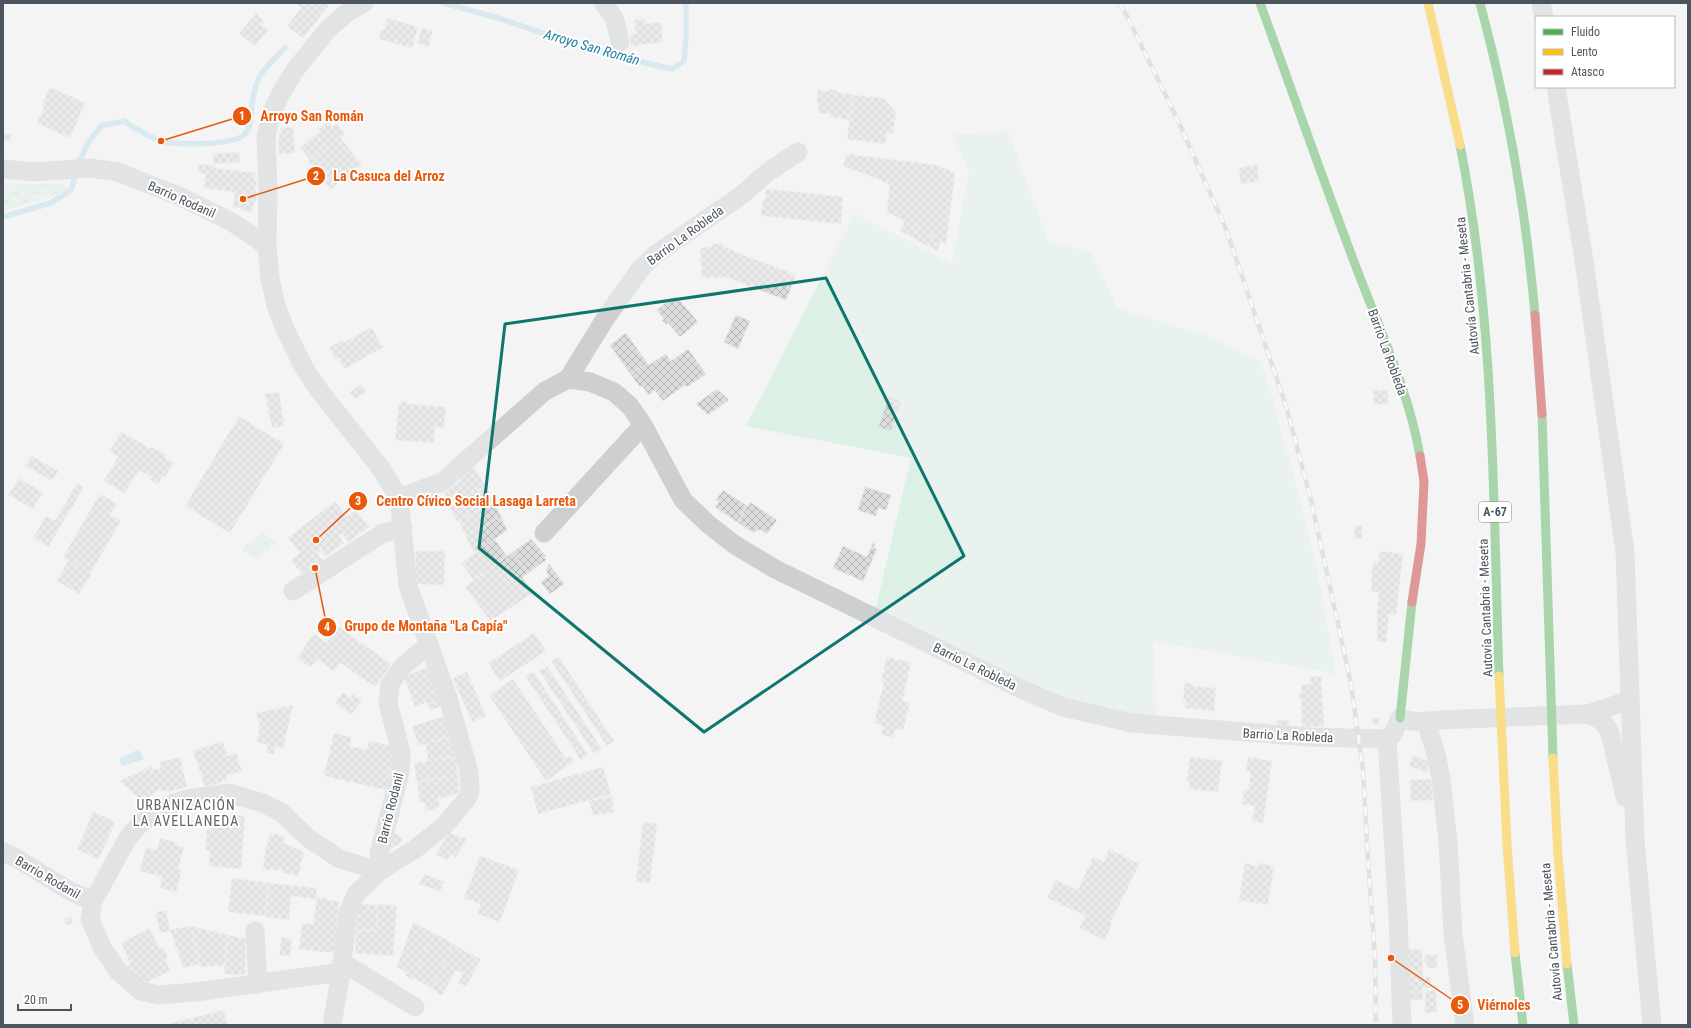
<svg xmlns="http://www.w3.org/2000/svg" width="1691" height="1028" font-family="'Roboto Condensed',sans-serif">
<style>
.grass{fill:#dcf0e5}
.park{fill:url(#park-crowns)}
.water{fill:#b5dbe8}
.lines{fill:none;stroke-linecap:round;stroke-linejoin:round}
.stream{stroke:#b5dbe8;stroke-width:5.5}
.building{fill:url(#building-cross-hatch);stroke:#e6e6e6}
.street{stroke:#cdcfd1;stroke-width:19}
.fast{stroke:#4caf50;stroke-width:9}
.slow{stroke:#ffc107;stroke-width:9}
.jam{stroke:#c62828;stroke-width:9}
.rail-casing{stroke:#c8cacb;stroke-width:4.5}
.rail{stroke:#fff;stroke-width:3;stroke-dasharray:9;stroke-linecap:butt}
.marked{fill:none;stroke:#0f766e;stroke-width:3;stroke-linejoin:round}
.labels{text-anchor:middle;stroke-width:4;stroke-linejoin:round;paint-order:stroke}
.shield{fill:#fff;stroke:#82888e;stroke-width:1}
.shield-label{font-size:12px;font-weight:bold;fill:#4c555e}
.street-label{font-size:13px;fill:#4c555e;stroke:#fff}
.water-label{font-size:14px;font-style:italic;fill:#1e7da0;stroke:#fff}
.neighbourhood-label{font-size:14px;letter-spacing:1px;fill:#606367;stroke:#fff}
.leader{fill:none;stroke:#e8590c;stroke-width:1.5}
.callout-dot{fill:#e8590c;stroke:#fff;stroke-width:1.5}
.mark-label{font-size:12px;text-anchor:middle;font-weight:bold;fill:#fff}
.callout-label{font-size:14px;text-anchor:middle;font-weight:bold;fill:#e8590c;stroke:#fff;stroke-width:4;stroke-linejoin:round;paint-order:stroke}
</style>
<defs>
<pattern id="park-crowns" width="20" height="18" patternUnits="userSpaceOnUse"><rect width="20" height="18" fill="#dcf0e5"/><path d="M2 6a3 3 0 1 1 6 0M12 15a3 3 0 1 1 6 0" fill="none" stroke="#bed0c7"/></pattern>
<pattern id="building-cross-hatch" width="8" height="8" patternUnits="userSpaceOnUse"><rect width="8" height="8" fill="#ddddde"/><path d="M0 0l8 8M0 8l8-8" fill="none" stroke="#b5b6b7"/></pattern>
</defs>
<rect width="100%" height="100%" fill="#f4f4f4"/>
<polygon class="grass" points="1008,131 1049,242 1092,253 1118,309 1208,336 1260,361 1278,417 1315,560 1336,674 1153,641 1157,717 1063,707 872,625 911,458 746,426 855,213 952,264 969,171 953,135"/>
<g class="park">
<polygon points="47,184 63,184 67,186 67,190 61,193 3,211 3,185"/>
<polygon points="263,532 278,543 256,560 241,549"/>
</g>
<polygon class="water" points="139,749 144,759 122,766 119,759"/>
<g class="lines">
<g class="stream">
<polyline points="444,3 498,18 599,52 672,69 684,61 686,38 686,3"/>
<path d="M78 165 88 143 101 126 124 121C135 128 148 137 161 141 177 145 234 146 245 134 253 125 250 108 253 98 254 91 256 84 259 78 263 68 278 56 285 48"/>
<polyline points="3,217 51,203 71,190 76,173"/>
</g>
</g>
<g class="building">
<polygon points="296,3 327,3 329,5 303,38 287,26 301,8"/>
<polygon points="256,14 264,21 261,24 268,30 255,46 239,33"/>
<polygon points="388,18 418,27 412,48 379,39 381,30 384,30"/>
<polygon points="644,19 645,24 661,22 663,42 631,46 630,35 636,34 634,20"/>
<polygon points="422,28 433,31 428,47 417,43"/>
<polygon points="50,87 85,103 70,138 37,123 44,107 42,106"/>
<polygon points="829,89 837,90 836,92 853,95 850,120 830,117 830,114 818,113 819,103 817,102 818,90 828,92"/>
<polygon points="853,95 883,98 896,112 893,133 887,133 885,144 847,139"/>
<polygon points="328,122 332,127 337,123 345,134 326,148 316,135 321,131 319,129"/>
<polygon points="293,127 295,153 279,154 278,138 279,138 281,128"/>
<polygon points="3,134 11,135 10,142 3,140"/>
<polygon points="316,135 326,148 310,160 300,147"/>
<polygon points="340,137 362,165 331,189 308,162"/>
<polygon points="239,152 240,162 214,164 213,154"/>
<polygon points="847,154 936,165 955,173 946,244 887,212 890,184 843,166"/>
<polygon points="199,164 215,166 214,168 255,173 254,180 257,180 255,192 257,192 256,201 254,201 252,212 242,211 242,208 233,207 235,192 204,188 206,174 198,172"/>
<polygon points="1257,165 1259,181 1241,184 1239,168"/>
<polygon points="766,189 843,197 841,224 761,216 763,200 765,200"/>
<polygon points="905,221 941,241 937,251 900,231"/>
<polygon points="723,243 723,247 796,275 786,300 725,277 702,278 700,248 712,247 712,244"/>
<polygon points="675,295 698,322 680,337 668,323 666,325 662,320 664,319 657,310"/>
<polygon points="736,315 750,321 738,349 724,342"/>
<polygon points="371,327 383,347 345,369 338,358 336,360 329,348 342,340 343,343"/>
<polygon points="626,333 647,363 631,375 610,345"/>
<polygon points="688,349 706,374 687,387 685,385 663,401 655,390 649,395 642,386 640,387 631,375 647,363 649,365 666,354 671,361"/>
<polygon points="361,384 366,392 355,399 350,392"/>
<polygon points="717,389 729,400 708,415 696,404"/>
<polygon points="1387,390 1389,403 1374,405 1373,391"/>
<polygon points="279,392 284,426 272,428 265,394"/>
<polygon points="889,396 901,401 891,431 878,427"/>
<polygon points="402,401 408,402 408,404 446,407 444,428 435,427 434,443 395,440 399,403 402,404"/>
<polygon points="239,416 284,444 230,533 185,506"/>
<polygon points="121,432 151,449 152,447 166,455 164,458 174,463 165,477 163,476 158,484 150,480 152,477 139,470 124,493 104,481 118,457 109,452"/>
<polygon points="31,456 58,471 52,481 25,466"/>
<polygon points="473,465 485,486 449,505 444,493 459,482 459,480"/>
<polygon points="19,478 43,492 33,509 9,495"/>
<polygon points="77,483 84,487 48,547 33,538 46,516 55,521"/>
<polygon points="485,486 494,502 457,522 449,505"/>
<polygon points="865,487 891,495 886,510 878,508 876,516 858,510"/>
<polygon points="723,490 747,506 737,522 715,507 719,502 716,500"/>
<polygon points="100,494 117,504 110,515 121,521 90,573 63,557"/>
<polygon points="335,501 347,517 356,510 369,527 349,542 342,533 339,536 344,543 328,555 325,556 321,551 323,548 317,553 324,561 304,576 291,560 300,553 288,538"/>
<polygon points="494,502 501,517 466,536 459,521"/>
<polygon points="750,502 777,520 767,534 760,529 759,531 757,530 754,533 737,522"/>
<polygon points="501,517 507,530 475,554 465,536"/>
<polygon points="1355,526 1362,526 1362,539 1354,539"/>
<polygon points="494,539 507,556 474,580 461,564"/>
<polygon points="531,539 546,556 544,557 546,560 528,573 513,552"/>
<polygon points="873,543 875,544 874,548 877,549 863,581 833,568 843,546 867,557"/>
<polygon points="416,551 445,551 444,585 416,584"/>
<polygon points="1380,551 1403,554 1396,615 1389,614 1386,642 1377,641 1377,612 1379,592 1371,591 1372,583 1371,582 1373,562 1378,563"/>
<polygon points="513,552 528,573 522,577 533,593 490,621 465,587"/>
<polygon points="69,560 91,574 79,594 57,581"/>
<polygon points="549,564 564,584 550,594 541,582 549,576 546,571"/>
<polygon points="339,627 391,664 375,687 340,662 334,671 317,659 311,667 297,658 314,634 327,643"/>
<polygon points="534,633 546,651 500,681 488,663"/>
<polygon points="559,657 614,741 607,746 551,661"/>
<polygon points="887,657 911,663 902,701 910,703 903,730 895,729 893,738 881,734 883,726 874,723 884,683 881,682"/>
<polygon points="547,666 602,749 594,754 539,671"/>
<polygon points="429,667 440,700 428,705 427,702 415,707 404,676"/>
<polygon points="533,671 588,755 581,760 525,676"/>
<polygon points="467,672 486,716 472,722 453,678"/>
<polygon points="1321,676 1324,726 1302,727 1301,698 1299,698 1299,694 1301,693 1301,685 1311,684 1310,677"/>
<polygon points="513,679 566,759 570,756 574,762 546,781 489,695"/>
<polygon points="1185,683 1193,684 1192,686 1216,688 1214,711 1185,708 1185,702 1183,701"/>
<polygon points="343,692 350,698 353,694 362,701 351,715 335,703"/>
<polygon points="440,700 442,706 430,710 428,705"/>
<polygon points="293,705 283,748 275,746 274,754 266,752 268,745 257,742 260,726 256,713"/>
<polygon points="445,716 452,736 419,746 412,726"/>
<polygon points="1379,718 1379,725 1373,725 1372,719"/>
<polygon points="1277,720 1289,721 1289,733 1277,732"/>
<polygon points="334,733 351,737 350,746 367,750 369,741 396,747 386,790 324,776"/>
<polygon points="450,737 455,757 428,761 426,744"/>
<polygon points="222,741 227,756 236,753 242,771 226,776 227,780 205,787 193,751"/>
<polygon points="1412,756 1429,761 1427,772 1409,767"/>
<polygon points="180,757 187,787 167,792 167,790 162,791 161,789 153,793 154,795 139,802 137,797 120,781 151,766 153,770 161,769 160,762"/>
<polygon points="455,757 458,775 417,782 414,763"/>
<polygon points="1190,757 1222,761 1218,792 1189,789 1190,782 1187,781"/>
<polygon points="1248,757 1272,761 1263,823 1252,821 1255,806 1242,804 1244,791 1248,791 1251,772 1246,771"/>
<polygon points="603,767 611,794 538,814 531,787"/>
<polygon points="458,775 459,793 438,799 440,807 426,811 424,802 420,803 417,782"/>
<polygon points="1431,779 1433,800 1411,801 1410,780"/>
<polygon points="612,796 614,812 593,815 589,801"/>
<polygon points="93,812 115,822 99,859 77,850"/>
<polygon points="213,814 245,816 241,869 209,866 210,850 205,850 207,830 211,830"/>
<polygon points="643,822 657,824 650,883 636,881"/>
<polygon points="392,832 403,838 400,843 388,850"/>
<polygon points="270,833 284,836 283,843 304,852 298,876 281,872 282,870 269,870 263,868 266,845 267,845"/>
<polygon points="449,833 466,839 456,858 450,854 447,861 436,854"/>
<polygon points="160,838 177,843 176,845 184,848 178,868 182,870 176,892 160,888 162,877 140,871 146,847 157,850"/>
<polygon points="1109,849 1139,864 1110,923 1112,924 1105,940 1079,928 1086,916 1047,898 1056,880 1078,890 1093,857 1104,862"/>
<polygon points="480,856 519,870 500,922 478,914 481,904 464,898"/>
<polygon points="1245,863 1258,866 1258,863 1274,866 1268,905 1239,900"/>
<polygon points="425,874 444,882 440,891 419,884"/>
<polygon points="232,878 269,883 265,916 228,912"/>
<polygon points="269,883 317,888 316,899 291,896 289,920 265,917"/>
<polygon points="317,897 339,902 334,953 299,949 302,924 313,924"/>
<polygon points="358,904 378,905 376,931 356,930"/>
<polygon points="378,904 397,906 393,956 355,953 356,930 376,931"/>
<polygon points="166,910 170,931 160,933 156,912"/>
<polygon points="71,917 73,924 66,925 64,919"/>
<polygon points="413,922 434,933 412,980 405,975 407,973 397,967"/>
<polygon points="190,926 228,935 225,965 200,967"/>
<polygon points="190,926 200,964 183,968 170,930"/>
<polygon points="149,928 160,949 163,948 168,957 165,959 170,970 142,985 136,974 133,975 128,965 131,964 121,943"/>
<polygon points="434,933 453,944 432,989 413,977"/>
<polygon points="228,935 246,939 245,975 224,974"/>
<polygon points="282,937 292,939 290,956 279,955"/>
<polygon points="453,944 466,952 481,959 466,986 458,983 463,973 456,970 442,996 432,989"/>
<polygon points="1422,949 1423,979 1426,979 1426,977 1430,977 1431,988 1423,988 1423,1000 1407,1000 1406,950"/>
<polygon points="1425,955 1437,955 1437,968 1428,968 1427,963 1425,963"/>
<polygon points="1436,990 1437,1012 1425,1013 1425,991"/>
<polygon points="224,1010 227,1025 164,1025"/>
</g>
<g class="lines">
<g class="street">
<polyline points="604,3 615,20 620,42"/>
<polyline points="1541,3 1544,17"/>
<polyline points="1556,87 1584,261 1625,552 1635,840 1652,1025"/>
<polyline points="3,169 34,172 90,168 118,172 181,197 230,221 267,246"/>
<polyline points="568,379 605,319 641,268 656,254 743,194 768,172 798,152"/>
<path d="M399 498 442 482 545 391 568 379 590 382 614 392 630 406 643 425 683 500 708 524 735 545 775 569 1021 689 1063 707 1132 723 1310 737 1387 739 1393 734 1400 718C1413 723 1426 722 1440 720L1588 714 1630 700"/>
<polyline points="544,533 643,425"/>
<polyline points="293,591 383,533 403,529"/>
<path d="M1588 714C1599 718 1605 722 1610 733L1625 797"/>
<polyline points="1426,722 1436,754 1441,779 1448,842 1453,934 1465,1025"/>
<polyline points="1387,739 1398,917 1402,1025"/>
<polyline points="3,852 16,858 70,891 93,901"/>
<polyline points="384,869 379,854 400,773 401,752 388,703 390,684 403,666 429,644"/>
<polyline points="255,931 258,984"/>
<polyline points="342,962 415,1007"/>
<polyline points="341,972 196,992 158,995 141,991 118,971 102,947 90,919 93,901 129,836 142,822 174,803 188,799 228,793 263,803 282,813 308,838 340,859 380,871"/>
<polyline points="332,1025 341,972 348,913 356,894 380,871 415,849 444,826 466,800 470,792 469,772 448,698 408,586 399,498 380,467 318,389 303,366 284,327 276,305 270,279 267,246 268,189 266,137 271,114 280,95 295,70 329,28 348,12 364,3"/>
</g>
<g class="fast">
<path d="M1260 3C1291 88 1321 174 1353 259 1377 324 1408 387 1420 456"/>
<path d="M1480 3C1507 103 1526 211 1535 315"/>
<path d="M1460 145C1495 321 1493 498 1499 676"/>
<polyline points="1542,414 1553,758"/>
<polyline points="1400,718 1412,602"/>
<polyline points="1515,953 1523,1025"/>
<polyline points="1567,964 1574,1025"/>
</g>
<g class="slow">
<polyline points="1428,3 1460,145"/>
<polyline points="1499,676 1507,844 1515,953"/>
<polyline points="1553,758 1558,855 1567,964"/>
</g>
<g class="jam">
<polyline points="1535,315 1542,414"/>
<polyline points="1412,602 1421,544 1424,481 1420,456"/>
</g>
<g class="rail-casing">
<polyline id="rail" points="1119,3 1127,16 1180,125 1226,229 1286,406 1311,500 1351,684 1363,770 1368,860 1375,957 1376,1025"/>
</g>
<use href="#rail" class="rail"/>
</g>
<path d="M0 0H1691V1028H0ZM826 278 964 556 704 732 479 548 505 324Z" fill="#f4f4f4" fill-opacity=".55" fill-rule="evenodd"/>
<path class="marked" d="M826 278 964 556 704 732 479 548 505 324Z"/>
<g class="labels">
<rect class="shield" x="1479" y="502" width="32" height="20" rx="3"/>
<g class="shield-label">
<text x="1495" y="516">A-67</text>
</g>
<g class="street-label">
<text transform="translate(182 199) rotate(24)" y="5">Barrio Rodanil</text>
<text transform="translate(685 235) rotate(-36)" y="5">Barrio La Robleda</text>
<text transform="translate(1467 286) rotate(-96)" y="5">Autovía Cantabria - Meseta</text>
<text transform="translate(1388 352) rotate(70)" y="5">Barrio La Robleda</text>
<text transform="translate(1485 608) rotate(-92)" y="5">Autovía Cantabria - Meseta</text>
<text transform="translate(975 666) rotate(26)" y="5">Barrio La Robleda</text>
<text transform="translate(1288 735) rotate(3)" y="5">Barrio La Robleda</text>
<text transform="translate(390 808) rotate(-76)" y="5">Barrio Rodanil</text>
<text transform="translate(48 877) rotate(30)" y="5">Barrio Rodanil</text>
<text transform="translate(1551 932) rotate(-95)" y="5">Autovía Cantabria - Meseta</text>
</g>
<g class="water-label">
<text transform="translate(592 47) rotate(16)" y="5">Arroyo San Román</text>
</g>
<g class="neighbourhood-label">
<text x="186" y="810">URBANIZACIÓN<tspan x="186" dy="16">LA AVELLANEDA</tspan></text>
</g>
</g>
<path class="leader" d="M161 141L242 116M243 199L316 176M316 540L358 501M315 568L327 627M1391 958L1460 1005"/>
<g class="callout-dot">
<circle cx="161" cy="141" r="4"/>
<circle cx="243" cy="199" r="4"/>
<circle cx="316" cy="540" r="4"/>
<circle cx="315" cy="568" r="4"/>
<circle cx="1391" cy="958" r="4"/>
<circle cx="242" cy="116" r="10"/>
<circle cx="316" cy="176" r="10"/>
<circle cx="358" cy="501" r="10"/>
<circle cx="327" cy="627" r="10"/>
<circle cx="1460" cy="1005" r="10"/>
</g>
<g class="mark-label">
<text x="242" y="120">1</text>
<text x="316" y="180">2</text>
<text x="358" y="505">3</text>
<text x="327" y="631">4</text>
<text x="1460" y="1009">5</text>
</g>
<g class="callout-label">
<text x="312" y="121">Arroyo San Román</text>
<text x="389" y="181">La Casuca del Arroz</text>
<text x="476" y="506">Centro Cívico Social Lasaga Larreta</text>
<text x="426" y="631">Grupo de Montaña "La Capía"</text>
<text x="1504" y="1010">Viérnoles</text>
</g>
<rect width="1691" height="1028" fill="none" stroke="#4c555e" stroke-width="8"/>
<rect x="1535" y="16" width="140" height="72" fill="#ffffff" stroke="#b7bbbf"/>
<rect x="1543" y="29" width="20" height="6" fill="#4caf50" stroke="#b7bbbf"/>
<text x="1571" y="36" font-size="12" fill="#4c555e">Fluido</text>
<rect x="1543" y="49" width="20" height="6" fill="#ffc107" stroke="#b7bbbf"/>
<text x="1571" y="56" font-size="12" fill="#4c555e">Lento</text>
<rect x="1543" y="69" width="20" height="6" fill="#c62828" stroke="#b7bbbf"/>
<text x="1571" y="76" font-size="12" fill="#4c555e">Atasco</text>
<path d="M18 1004v6h53v-6" fill="none" stroke="#4c555e" stroke-width="2"/>
<text x="24" y="1004" font-size="12" fill="#4c555e" stroke="#ffffff" stroke-width="3" paint-order="stroke">20 m</text>
</svg>
